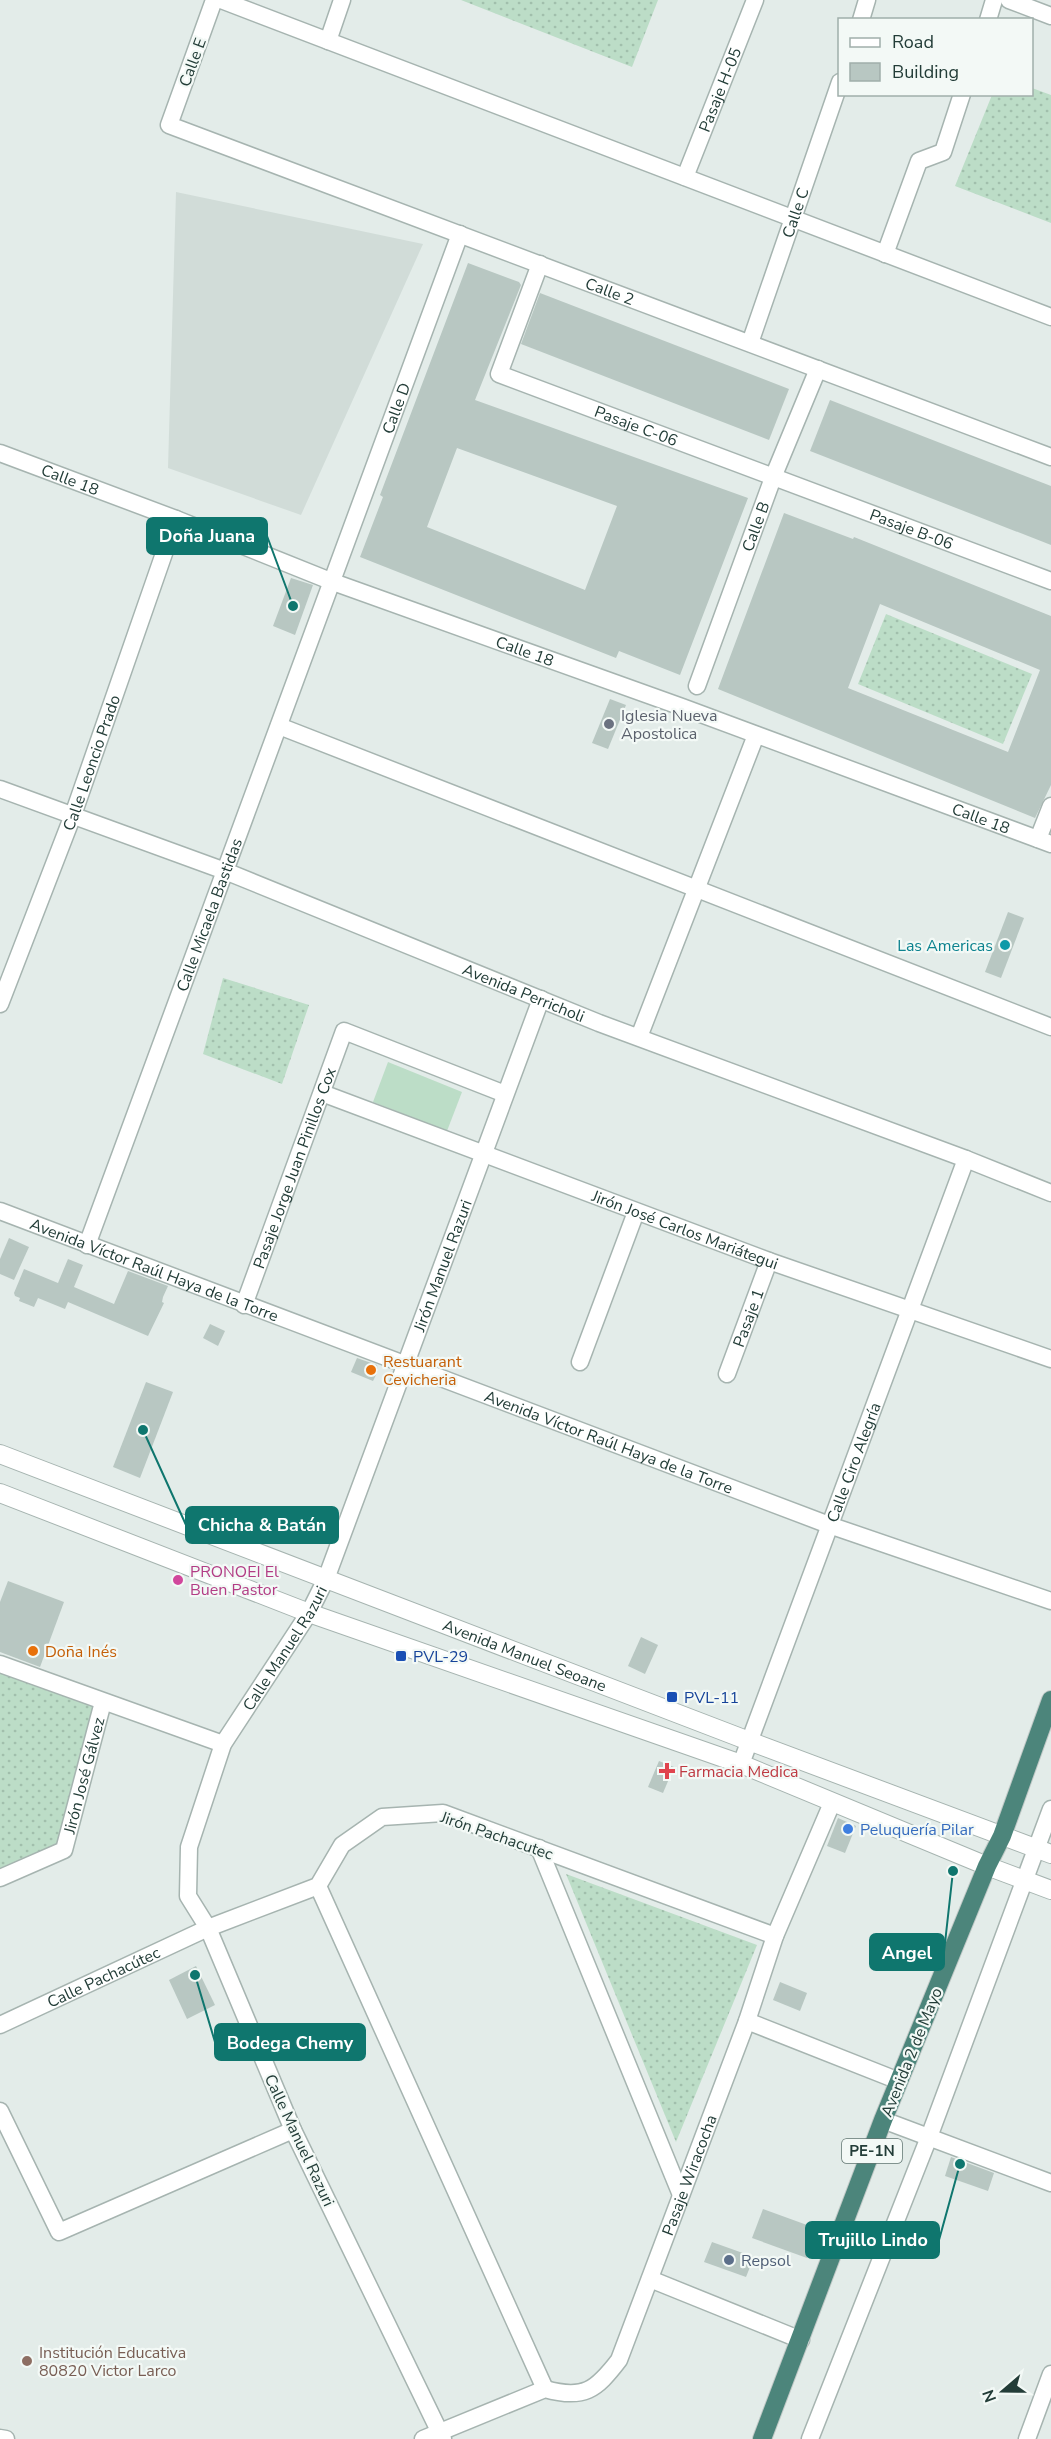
<svg xmlns="http://www.w3.org/2000/svg" width="1051" height="2439" font-family="'Nunito Sans',sans-serif">
<style>
.built{fill:#d1dcd8}
.grass{fill:url(#grass-dots)}
.pitch{fill:#bcddc7}
.building{fill:#b8c7c2;fill-rule:evenodd}
.lines{fill:none;stroke-linecap:round;stroke-linejoin:round}
.minor-casing{stroke:#a6b4b0;stroke-width:19}
.tertiary-casing{stroke:#a6b4b0;stroke-width:20}
.trunk-casing{stroke:#c1c9c7;stroke-width:20}
.minor{stroke:#fff;stroke-width:16}
.tertiary{stroke:#fff;stroke-width:18}
.trunk{stroke:#4c857b;stroke-width:18}
.worship-dot{fill:#6b7280;stroke:#f3f9f6;stroke-width:2}
.culture-dot{fill:#0f9aa8;stroke:#f3f9f6;stroke-width:2}
.food-dot{fill:#e8710a;stroke:#f3f9f6;stroke-width:2}
.hotel-dot{fill:#d1479c;stroke:#f3f9f6;stroke-width:2}
.transit-dot{fill:#1a4fb4;stroke:#f3f9f6;stroke-width:2}
.health-dot{fill:#e0444e;stroke:#f3f9f6;stroke-width:2}
.shop-dot{fill:#3f7fe0;stroke:#f3f9f6;stroke-width:2}
.service-dot{fill:#5c6f8a;stroke:#f3f9f6;stroke-width:2}
.education-dot{fill:#8d6e63;stroke:#f3f9f6;stroke-width:2}
.labels{text-anchor:middle;stroke-width:4.5;stroke-linejoin:round;paint-order:stroke}
.shield{fill:#f3f9f6;stroke:#617571;stroke-width:1.5}
.shield-label{font-size:15px;font-weight:bold;fill:#233d38}
.street-label{font-size:16px;fill:#233d38;stroke:#f3f9f6}
.worship-label{font-size:16px;fill:#5b616d;stroke:#f3f9f6;text-anchor:start}
.culture-label{font-size:16px;fill:#0d838f;stroke:#f3f9f6;text-anchor:end}
.food-label{font-size:16px;fill:#c56008;stroke:#f3f9f6;text-anchor:start}
.hotel-label{font-size:16px;fill:#b23c85;stroke:#f3f9f6;text-anchor:start}
.transit-label{font-size:16px;fill:#164399;stroke:#f3f9f6;text-anchor:start}
.health-label{font-size:16px;fill:#be3a42;stroke:#f3f9f6;text-anchor:start}
.shop-label{font-size:16px;fill:#366cbe;stroke:#f3f9f6;text-anchor:start}
.service-label{font-size:16px;fill:#4e5e75;stroke:#f3f9f6;text-anchor:start}
.education-label{font-size:16px;fill:#785e54;stroke:#f3f9f6;text-anchor:start}
.leader{fill:none;stroke:#0f766e;stroke-width:2}
.callout-dot{fill:#0f766e;stroke:#f3f9f6;stroke-width:2}
.callout{fill:#0f766e;stroke:#0f766e;stroke-width:2}
.callout-label{font-size:18px;text-anchor:middle;font-weight:bold;fill:#fff}
</style>
<defs>
<pattern id="grass-dots" width="8" height="8" patternUnits="userSpaceOnUse" patternTransform="scale(1.5)"><rect width="8" height="8" fill="#bcddc7"/><path d="M2 2h.1M6 6h.1" fill="none" stroke="#a1bfac" stroke-width="1.8" stroke-linecap="round"/></pattern>
</defs>
<rect width="100%" height="100%" fill="#e3ece9"/>
<polygon class="built" points="176,192 423,244 301,515 168,468"/>
<g class="grass">
<polygon points="461,0 658,0 632,67"/>
<polygon points="1032,88 1051,95 1051,223 955,186 992,95 1032,94"/>
<polygon points="886,614 1032,674 1003,744 858,684"/>
<polygon points="223,978 309,1005 282,1084 203,1054"/>
<polygon points="0,1666 96,1703 64,1850 0,1878"/>
<polygon points="566,1874 757,1945 676,2142"/>
</g>
<polygon class="pitch" points="388,1062 462,1092 447,1131 373,1102"/>
<g class="building">
<path d="M468 263 519 282 521 285 475 400 748 498 680 675 619 651 616 658 360 557 383 497 380 495ZM457 448 617 506 585 590 427 527Z"/>
<polygon points="540,293 789,389 769,440 521,344"/>
<polygon points="830,400 1051,486 1051,545 810,451"/>
<path d="M784 513 853 539 854 537 1051 616V785L1035 818 718 689ZM880 604 1040 670 1008 752 848 688Z"/>
<polygon points="291,578 313,585 295,635 273,626"/>
<polygon points="610,699 626,705 608,749 592,743"/>
<polygon points="1008,912 1024,918 1001,978 985,972"/>
<polygon points="9,1238 29,1247 14,1280 0,1274 0,1259"/>
<polygon points="68,1259 83,1265 74,1287 114,1304 128,1271 168,1286 163,1297 162,1302 164,1303 148,1336 68,1302 65,1309 38,1298 34,1307 19,1301 20,1298 15,1296 14,1293 24,1269 58,1283"/>
<polygon points="210,1324 225,1331 218,1346 203,1338"/>
<polygon points="357,1358 377,1365 378,1371 373,1381 351,1372"/>
<polygon points="146,1382 173,1392 140,1478 113,1467"/>
<polygon points="8,1581 64,1602 40,1667 0,1652 0,1602"/>
<polygon points="641,1637 658,1645 645,1674 628,1666"/>
<polygon points="659,1761 674,1767 663,1793 648,1787"/>
<polygon points="838,1818 856,1826 845,1853 827,1846"/>
<polygon points="196,1966 215,2005 187,2019 169,1980"/>
<polygon points="780,1982 807,1993 800,2011 773,2000"/>
<polygon points="951,2157 994,2173 988,2191 945,2176"/>
<polygon points="763,2209 818,2229 807,2258 752,2238"/>
<polygon points="712,2242 754,2257 746,2277 704,2262"/>
</g>
<g class="lines">
<g class="minor-casing">
<g id="minor">
<path id="s1" d="M214 0 169 125 1051 457"/>
<polyline points="221,0 1051,317"/>
<polyline points="1009,0 1051,16"/>
<polyline points="861,20 867,0"/>
<polyline points="988,20 994,0"/>
<polyline points="328,41 342,0"/>
<path id="s2" d="M685 177 755 0"/>
<polyline points="885,254 919,161 943,152 962,94"/>
<path id="s3" d="M540 264 499 374 1051 581"/>
<path id="s4" d="M750 343 840 82"/>
<path id="s5" d="M0 453 176 519 333 582 682 707 1051 844"/>
<path id="s6" d="M697 686 774 475 818 369"/>
<polyline points="279,726 1051,1027"/>
<path id="s7" d="M0 789 225 871 599 1023 966 1159 1051 1193"/>
<polyline points="1038,839 1051,806"/>
<path id="s8" d="M0 1004 73 815 176 519"/>
<polyline points="639,1037 756,735"/>
<path id="s9" d="M322 1093 769 1261 1051 1359"/>
<path id="s10" d="M0 1211 829 1525 1051 1601"/>
<path id="s11" d="M87 1245 460 234"/>
<path id="s12" d="M244 1305 344 1031 505 1094"/>
<polyline points="580,1362 636,1212"/>
<path id="s13" d="M727 1374 769 1261"/>
<polyline points="0,1664 223,1744"/>
<path id="s14" d="M741 1764 966 1159"/>
<polyline points="539,1848 681,2195"/>
<path id="s15" d="M0 1878 64 1850 103 1702"/>
<polyline points="318,1886 545,2389"/>
<polyline points="747,2021 899,2081"/>
<path id="s16" d="M0 2025 208 1928 318 1886 342 1845 382 1817 443 1813 775 1936"/>
<polyline points="0,2111 59,2232 293,2130"/>
<polyline points="883,2120 1051,2183"/>
<polyline points="650,2279 801,2340"/>
<polyline points="0,2438 6,2439"/>
<path id="s17" d="M423 2439 545 2389C584 2400 596 2390 619 2360L747 2021 775 1936 832 1803"/>
<path id="s18" d="M443 2439 293 2130 208 1928 188 1896 189 1847 223 1744 309 1613 326 1579 541 999"/>
<polyline points="810,2439 929,2137 1051,1809"/>
<polyline points="1027,2439 1051,2374"/>
</g>
</g>
<g class="tertiary-casing">
<g id="tertiary">
<path id="s19" d="M0 1454 749 1741 1051 1854"/>
<polyline points="0,1493 309,1613 741,1764 987,1866 1051,1890"/>
</g>
</g>
<g class="trunk-casing">
<polyline id="trunk" points="762,2439 883,2120 987,1866 1002,1836 1051,1700"/>
</g>
<use href="#minor" class="minor"/>
<use href="#tertiary" class="tertiary"/>
<use href="#trunk" class="trunk"/>
</g>
<circle class="worship-dot" cx="609" cy="724" r="6"/>
<circle class="culture-dot" cx="1005" cy="945" r="6"/>
<g class="food-dot">
<circle cx="371" cy="1370" r="6"/>
<circle cx="33" cy="1651" r="6"/>
</g>
<circle class="hotel-dot" cx="178" cy="1580" r="6"/>
<g class="transit-dot">
<rect x="395" y="1650" width="12" height="12" rx="3"/>
<rect x="666" y="1691" width="12" height="12" rx="3"/>
</g>
<path class="health-dot" d="M664 1762h6v6h6v6h-6v6h-6v-6h-6v-6h6z"/>
<circle class="shop-dot" cx="848" cy="1829" r="6"/>
<circle class="service-dot" cx="729" cy="2260" r="6"/>
<circle class="education-dot" cx="27" cy="2361" r="6"/>
<g class="labels">
<rect class="shield" x="842" y="2139" width="60" height="24" rx="4.5"/>
<g class="shield-label">
<text x="872" y="2156">PE-1N</text>
</g>
<g class="street-label">
<text transform="translate(192 62) rotate(-70)" y="6">Calle E</text>
<text dy="6" stroke="none"><textPath href="#s2" startOffset="94">Pasaje H-05</textPath></text>
<text dy="6" stroke="none"><textPath href="#s4" startOffset="138">Calle C</textPath></text>
<text dy="6" stroke="none"><textPath href="#s1" startOffset="604">Calle 2</textPath></text>
<text dy="6" stroke="none"><textPath href="#s11" startOffset="892">Calle D</textPath></text>
<text dy="6" stroke="none"><textPath href="#s3" startOffset="264">Pasaje C-06</textPath></text>
<text dy="6" stroke="none"><textPath href="#s5" startOffset="75">Calle 18</textPath></text>
<text dy="6" stroke="none"><textPath href="#s6" startOffset="170">Calle B</textPath></text>
<text dy="6" stroke="none"><textPath href="#s3" startOffset="558">Pasaje B-06</textPath></text>
<text dy="6" stroke="none"><textPath href="#s5" startOffset="561">Calle 18</textPath></text>
<text dy="6" stroke="none"><textPath href="#s8" startOffset="258">Calle Leoncio Prado</textPath></text>
<text dy="6" stroke="none"><textPath href="#s5" startOffset="1047">Calle 18</textPath></text>
<text dy="6" stroke="none"><textPath href="#s11" startOffset="352">Calle Micaela Bastidas</textPath></text>
<text dy="6" stroke="none"><textPath href="#s7" startOffset="562">Avenida Perricholi</textPath></text>
<text dy="6" stroke="none"><textPath href="#s12" startOffset="146">Pasaje Jorge Juan Pinillos Cox</textPath></text>
<text dy="6" stroke="none"><textPath href="#s9" startOffset="388">Jirón José Carlos Mariátegui</textPath></text>
<text dy="6" stroke="none"><textPath href="#s18" startOffset="1287">Jirón Manuel Razuri</textPath></text>
<text dy="6" stroke="none"><textPath href="#s10" startOffset="165">Avenida Víctor Raúl Haya de la Torre</textPath></text>
<text dy="6" stroke="none"><textPath href="#s13" startOffset="60">Pasaje 1</textPath></text>
<text dy="6" stroke="none"><textPath href="#s10" startOffset="651">Avenida Víctor Raúl Haya de la Torre</textPath></text>
<text dy="6" stroke="none"><textPath href="#s14" startOffset="322">Calle Ciro Alegría</textPath></text>
<text dy="6" stroke="none"><textPath href="#s18" startOffset="872">Calle Manuel Razuri</textPath></text>
<text dy="6" stroke="none"><textPath href="#s19" startOffset="562">Avenida Manuel Seoane</textPath></text>
<text dy="6" stroke="none"><textPath href="#s15" startOffset="147">Jirón José Gálvez</textPath></text>
<text transform="translate(497 1835) rotate(19)" y="6">Jirón Pachacutec</text>
<text dy="6" stroke="none"><textPath href="#s16" startOffset="114">Calle Pachacútec</textPath></text>
<text transform="translate(911 2052) rotate(-68)" y="6">Avenida 2 de Mayo</text>
<text transform="translate(300 2140) rotate(65)" y="6">Calle Manuel Razuri</text>
<text dy="6" stroke="none"><textPath href="#s17" startOffset="417">Pasaje Wiracocha</textPath></text>
</g>
<g class="worship-label">
<text x="621" y="721">Iglesia Nueva<tspan x="621" dy="18">Apostolica</tspan></text>
</g>
<g class="culture-label">
<text x="993" y="951">Las Americas</text>
</g>
<g class="food-label">
<text x="383" y="1367">Restuarant<tspan x="383" dy="18">Cevicheria</tspan></text>
<text x="45" y="1657">Doña Inés</text>
</g>
<g class="hotel-label">
<text x="190" y="1577">PRONOEI El<tspan x="190" dy="18">Buen Pastor</tspan></text>
</g>
<g class="transit-label">
<text x="413" y="1662">PVL-29</text>
<text x="684" y="1703">PVL-11</text>
</g>
<g class="health-label">
<text x="679" y="1777">Farmacia Medica</text>
</g>
<g class="shop-label">
<text x="860" y="1835">Peluquería Pilar</text>
</g>
<g class="service-label">
<text x="741" y="2266">Repsol</text>
</g>
<g class="education-label">
<text x="39" y="2358">Institución Educativa<tspan x="39" dy="18">80820 Victor Larco</tspan></text>
</g>
</g>
<path class="leader" d="M293 606L267 536M143 1430L186 1525M953 1871L944 1952M195 1975L215 2042M960 2164L939 2240"/>
<g class="callout-dot">
<circle cx="293" cy="606" r="6"/>
<circle cx="143" cy="1430" r="6"/>
<circle cx="953" cy="1871" r="6"/>
<circle cx="195" cy="1975" r="6"/>
<circle cx="960" cy="2164" r="6"/>
</g>
<g class="callout">
<rect x="147" y="518" width="120" height="36" rx="6"/>
<rect x="186" y="1507" width="152" height="36" rx="6"/>
<rect x="870" y="1934" width="74" height="36" rx="6"/>
<rect x="215" y="2024" width="150" height="36" rx="6"/>
<rect x="806" y="2222" width="133" height="36" rx="6"/>
</g>
<g class="callout-label">
<text x="207" y="542">Doña Juana</text>
<text x="262" y="1531">Chicha &amp; Batán</text>
<text x="907" y="1959">Angel</text>
<text x="290" y="2049">Bodega Chemy</text>
<text x="873" y="2246">Trujillo Lindo</text>
</g>
<rect x="838" y="18" width="195" height="78" fill="#f3f9f6" stroke="#a0aeaa" stroke-width="1.5"/>
<rect x="850" y="38" width="30" height="9" fill="#ffffff" stroke="#a0aeaa" stroke-width="1.5"/>
<text x="892" y="48" font-size="18" fill="#233d38">Road</text>
<rect x="850" y="63" width="30" height="18" fill="#b8c7c2" stroke="#a0aeaa" stroke-width="1.5"/>
<text x="892" y="78" font-size="18" fill="#233d38">Building</text>
<g transform="translate(1003 2391) rotate(250)" stroke="#f3f9f6" stroke-width="4.5" paint-order="stroke">
<path d="M0-4.5L10 22L0 15L-10 22Z" fill="#233d38"/>
<text y="-9" font-size="16" font-weight="bold" text-anchor="middle" fill="#233d38">N</text>
</g>
</svg>
